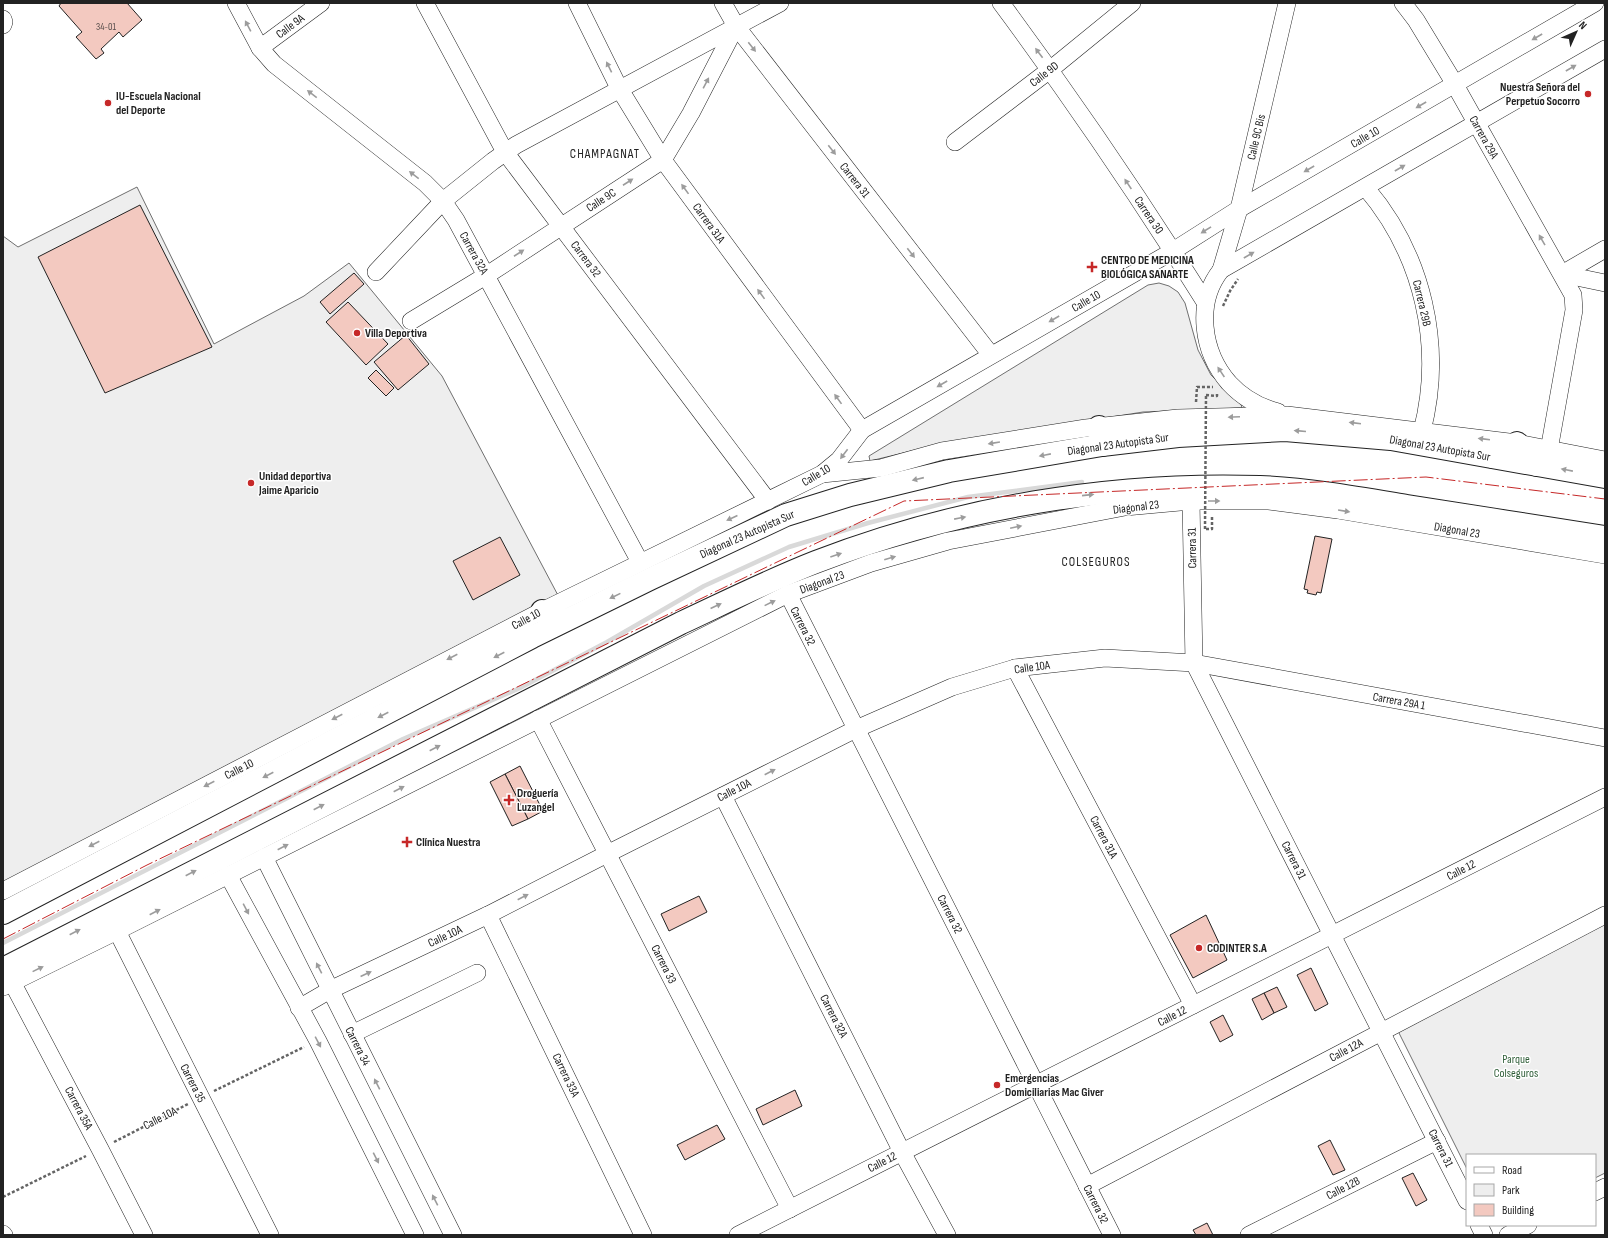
<svg xmlns="http://www.w3.org/2000/svg" width="1608" height="1238" font-family="'Sofia Sans Condensed',sans-serif">
<style>
.green{fill:#eee;stroke:#6f6f6f}
.lines{fill:none;stroke-linecap:round;stroke-linejoin:round}
.stream{stroke:#d9d9d9;stroke-width:4.5}
.building{fill:#f3c9c0;stroke:#222}
.minor-casing{stroke:#222;stroke-width:18}
.major-casing{stroke:#222;stroke-width:24}
.path{stroke:#646464;stroke-width:2.5;stroke-dasharray:3 2;stroke-linecap:butt}
.minor{stroke:#fff;stroke-width:17}
.major{stroke:#fff;stroke-width:22}
.path-bridge{stroke:#646464;stroke-width:2.5;stroke-dasharray:3 2;stroke-linecap:butt}
.power{stroke:#c62828;stroke-width:1;stroke-dasharray:14 3 2 3;stroke-linecap:butt}
.oneway{fill:#9c9c9c}
.poi-dot{fill:#c62828;stroke:#fff;stroke-width:1.5}
.labels{text-anchor:middle;stroke-width:3;stroke-linejoin:round;paint-order:stroke}
.number-label{font-size:10px;fill:#564c4a}
.street-label{font-size:12px;fill:#222;stroke:#fff}
.poi-label{font-size:12px;font-weight:bold;fill:#222;stroke:#fff;text-anchor:start}
.park-label{font-size:12px;fill:#2f5e38;stroke:#fff}
.neighbourhood-label{font-size:13px;letter-spacing:1px;fill:#222;stroke:#fff}
</style>
<rect width="100%" height="100%" fill="#fff"/>
<g class="green">
<polygon points="137,187 214,344 304,296 349,263 442,376 561,601 3,891 3,236 18,247"/>
<polygon points="1159,283 1169,286 1178,292 1185,303 1198,350 1211,375 1241,404 1242,408 1143,412 940,444 870,461 869,456 1148,285"/>
<polygon points="1605,924 1605,1173 1595,1178 1595,1155 1467,1155 1467,1169 1396,1027"/>
</g>
<g class="lines">
<polyline class="stream" points="3,943 403,739 520,688 607,642 704,586 789,547 868,523 968,497 1082,482"/>
</g>
<g class="building">
<polygon points="61,3 127,3 142,20 123,37 119,32 101,49 104,53 96,59 76,37 82,32 59,6"/>
<polygon points="140,205 212,347 105,393 38,257"/>
<polygon points="354,273 364,284 330,314 320,302"/>
<polygon points="348,302 388,344 366,365 326,322"/>
<polygon points="406,335 429,364 398,390 374,362"/>
<polygon points="376,370 394,388 386,396 368,378"/>
<polygon points="1315,536 1332,539 1321,593 1317,592 1316,595 1307,593 1308,590 1304,589"/>
<polygon points="500,537 520,575 473,600 453,561"/>
<polygon points="520,766 543,811 528,819 505,774"/>
<polygon points="505,774 528,819 512,826 490,782"/>
<polygon points="699,896 707,912 669,931 661,914"/>
<polygon points="1206,915 1227,960 1193,978 1170,935"/>
<polygon points="1311,968 1328,1004 1315,1011 1297,975"/>
<polygon points="1277,987 1287,1007 1274,1013 1264,993"/>
<polygon points="1264,993 1274,1013 1262,1020 1252,999"/>
<polygon points="1223,1015 1233,1035 1220,1042 1210,1022"/>
<polygon points="795,1090 802,1106 763,1125 756,1109"/>
<polygon points="717,1125 725,1139 685,1160 677,1145"/>
<polygon points="1330,1140 1345,1170 1333,1175 1318,1146"/>
<polygon points="1413,1173 1427,1200 1416,1206 1402,1178"/>
<polygon points="1207,1223 1213,1235 1196,1235 1193,1230"/>
</g>
<g class="lines">
<g class="minor-casing">
<g id="minor">
<polyline points="236,3 260,48 274,64 425,183 443,201 456,220 640,562"/>
<polyline points="425,3 505,152 768,501"/>
<polyline points="577,3 619,88 663,160 862,430"/>
<polyline points="723,3 736,26 991,355"/>
<path d="M1001 3C1073 100 1141 200 1205 302"/>
<polyline points="1403,3 1416,20 1450,76 1573,295 1574,310 1549,450"/>
<polyline points="3,19 4,22 3,25"/>
<polyline points="260,48 321,3"/>
<polyline points="955,142 1051,69 1132,3"/>
<path d="M1366 188C1423 255 1444 346 1422 431"/>
<polyline points="1221,270 1239,209 1287,3"/>
<polyline points="376,272 443,201 493,161 516,145 780,3"/>
<polyline points="1562,274 1605,249"/>
<polyline points="1562,274 1605,283"/>
<polyline points="411,321 487,275 663,160 691,113 736,26"/>
<path d="M1278 412C1259 407 1242 397 1229 383 1202 352 1195 303 1221 270L1605 49"/>
<polyline points="822,474 881,468 942,451 1086,428 1178,418 1287,415 1517,443 1605,460"/>
<polyline points="1191,501 1194,663 1467,1201"/>
<polyline points="788,594 1112,1235"/>
<polyline points="1015,668 1193,1005"/>
<polyline points="538,719 790,1209"/>
<polyline points="723,796 902,1152 947,1235"/>
<polyline points="264,857 453,1235"/>
<polyline points="228,875 318,1041 415,1235"/>
<polyline points="3,891 542,611 822,474 839,460 862,430 1173,251 1239,209 1595,3"/>
<polyline points="488,915 643,1235"/>
<polyline points="117,931 270,1235"/>
<polyline points="12,982 100,1149 144,1235"/>
<polyline points="3,987 117,931 788,594 871,563 948,541 1125,507 1191,501 1269,501 1338,510 1605,555"/>
<polyline points="299,1008 330,990 488,915 607,854 856,729 952,687 1015,668 1105,658 1194,663 1605,738"/>
<polyline points="352,1034 477,973"/>
<polyline points="1087,1186 1605,915"/>
<polyline points="1595,1192 1605,1187"/>
<polyline points="1479,1225 1484,1235"/>
<polyline points="3,1234 4,1235"/>
<polyline points="738,1235 1605,797"/>
<polyline points="1249,1235 1437,1141"/>
<polyline points="1508,1235 1528,1225"/>
</g>
</g>
<g class="major-casing">
<g id="major">
<polyline points="1099,427 1102,445"/>
<polyline points="1493,457 1517,443 1537,465"/>
<polyline points="542,611 565,620"/>
<polyline points="3,913 532,637 650,579 786,515 850,495 949,471 1102,445 1178,436 1285,430 1391,439 1605,477"/>
<path d="M3 969 681 623C726 602 770 580 816 562 956 508 1110 482 1260 487 1309 489 1359 498 1407 506 1473 516 1539 527 1605 537"/>
</g>
</g>
<g class="path">
<polyline points="1223,306 1230,291 1238,279"/>
<polyline points="1206,395 1217,396 1217,394"/>
<polyline points="1196,402 1197,387 1213,387"/>
<polyline points="1206,529 1212,529 1212,515"/>
<polyline points="214,1091 304,1047"/>
<polyline points="114,1142 188,1104"/>
<polyline points="3,1197 86,1156"/>
</g>
<use href="#minor" class="minor"/>
<use href="#major" class="major"/>
<polyline class="path-bridge" points="1205,529 1206,395"/>
<polyline class="power" points="3,939 147,865 904,501 1426,477 1605,499"/>
</g>
<defs><path id="oneway-solid" d="M-6-.8H1V-3.2L6.5 0L1 3.2V.8H-6Z"/></defs>
<g class="oneway">
<use href="#oneway-solid" transform="translate(248 26) rotate(-118)"/>
<use href="#oneway-solid" transform="translate(1537 37) rotate(150)"/>
<use href="#oneway-solid" transform="translate(752 47) rotate(52)"/>
<use href="#oneway-solid" transform="translate(1039 53) rotate(-127)"/>
<use href="#oneway-solid" transform="translate(609 67) rotate(-116)"/>
<use href="#oneway-solid" transform="translate(1571 68) rotate(-30)"/>
<use href="#oneway-solid" transform="translate(706 83) rotate(-62)"/>
<use href="#oneway-solid" transform="translate(312 94) rotate(-142)"/>
<use href="#oneway-solid" transform="translate(1421 105) rotate(150)"/>
<use href="#oneway-solid" transform="translate(832 150) rotate(52)"/>
<use href="#oneway-solid" transform="translate(1400 168) rotate(-30)"/>
<use href="#oneway-solid" transform="translate(1309 169) rotate(150)"/>
<use href="#oneway-solid" transform="translate(414 175) rotate(-142)"/>
<use href="#oneway-solid" transform="translate(628 182) rotate(-33)"/>
<use href="#oneway-solid" transform="translate(1128 184) rotate(-124)"/>
<use href="#oneway-solid" transform="translate(685 189) rotate(-126)"/>
<use href="#oneway-solid" transform="translate(1206 230) rotate(148)"/>
<use href="#oneway-solid" transform="translate(1542 240) rotate(-120)"/>
<use href="#oneway-solid" transform="translate(519 253) rotate(-33)"/>
<use href="#oneway-solid" transform="translate(911 253) rotate(52)"/>
<use href="#oneway-solid" transform="translate(1249 255) rotate(-30)"/>
<use href="#oneway-solid" transform="translate(761 294) rotate(-126)"/>
<use href="#oneway-solid" transform="translate(1054 319) rotate(150)"/>
<use href="#oneway-solid" transform="translate(1221 372) rotate(-124)"/>
<use href="#oneway-solid" transform="translate(942 384) rotate(150)"/>
<use href="#oneway-solid" transform="translate(838 399) rotate(-126)"/>
<use href="#oneway-solid" transform="translate(1234 417) rotate(178)"/>
<use href="#oneway-solid" transform="translate(1355 423) rotate(-173)"/>
<use href="#oneway-solid" transform="translate(1300 431) rotate(-175)"/>
<use href="#oneway-solid" transform="translate(1484 439) rotate(-173)"/>
<use href="#oneway-solid" transform="translate(994 443) rotate(171)"/>
<use href="#oneway-solid" transform="translate(844 454) rotate(127)"/>
<use href="#oneway-solid" transform="translate(1045 455) rotate(169)"/>
<use href="#oneway-solid" transform="translate(1567 470) rotate(-169)"/>
<use href="#oneway-solid" transform="translate(918 479) rotate(167)"/>
<use href="#oneway-solid" transform="translate(1088 495) rotate(-6)"/>
<use href="#oneway-solid" transform="translate(1214 501)"/>
<use href="#oneway-solid" transform="translate(1344 511) rotate(9)"/>
<use href="#oneway-solid" transform="translate(732 518) rotate(155)"/>
<use href="#oneway-solid" transform="translate(960 518) rotate(-11)"/>
<use href="#oneway-solid" transform="translate(1016 527) rotate(-12)"/>
<use href="#oneway-solid" transform="translate(836 555) rotate(-19)"/>
<use href="#oneway-solid" transform="translate(890 558) rotate(-16)"/>
<use href="#oneway-solid" transform="translate(615 596) rotate(154)"/>
<use href="#oneway-solid" transform="translate(770 603) rotate(-26)"/>
<use href="#oneway-solid" transform="translate(716 606) rotate(-25)"/>
<use href="#oneway-solid" transform="translate(499 655) rotate(153)"/>
<use href="#oneway-solid" transform="translate(452 657) rotate(153)"/>
<use href="#oneway-solid" transform="translate(383 715) rotate(153)"/>
<use href="#oneway-solid" transform="translate(337 717) rotate(153)"/>
<use href="#oneway-solid" transform="translate(435 748) rotate(-27)"/>
<use href="#oneway-solid" transform="translate(770 772) rotate(-27)"/>
<use href="#oneway-solid" transform="translate(268 775) rotate(153)"/>
<use href="#oneway-solid" transform="translate(209 784) rotate(153)"/>
<use href="#oneway-solid" transform="translate(399 789) rotate(-27)"/>
<use href="#oneway-solid" transform="translate(319 807) rotate(-27)"/>
<use href="#oneway-solid" transform="translate(94 844) rotate(153)"/>
<use href="#oneway-solid" transform="translate(283 847) rotate(-27)"/>
<use href="#oneway-solid" transform="translate(191 873) rotate(-27)"/>
<use href="#oneway-solid" transform="translate(523 897) rotate(-27)"/>
<use href="#oneway-solid" transform="translate(246 909) rotate(62)"/>
<use href="#oneway-solid" transform="translate(155 912) rotate(-27)"/>
<use href="#oneway-solid" transform="translate(75 932) rotate(-27)"/>
<use href="#oneway-solid" transform="translate(319 968) rotate(-117)"/>
<use href="#oneway-solid" transform="translate(38 969) rotate(-26)"/>
<use href="#oneway-solid" transform="translate(366 974) rotate(-25)"/>
<use href="#oneway-solid" transform="translate(318 1042) rotate(62)"/>
<use href="#oneway-solid" transform="translate(377 1084) rotate(-117)"/>
<use href="#oneway-solid" transform="translate(376 1158) rotate(63)"/>
<use href="#oneway-solid" transform="translate(435 1200) rotate(-117)"/>
</g>
<g class="poi-dot">
<circle cx="1588" cy="94" r="4"/>
<circle cx="108" cy="103" r="4"/>
<path d="M1090 261h4v4h4v4h-4v4h-4v-4h-4v-4h4z"/>
<circle cx="357" cy="333" r="4"/>
<circle cx="251" cy="483" r="4"/>
<path d="M507 794h4v4h4v4h-4v4h-4v-4h-4v-4h4z"/>
<path d="M405 836h4v4h4v4h-4v4h-4v-4h-4v-4h4z"/>
<circle cx="1199" cy="948" r="4"/>
<circle cx="997" cy="1085" r="4"/>
</g>
<g class="labels">
<g class="number-label">
<text x="106" y="30">34-01</text>
</g>
<g class="street-label">
<text transform="translate(290 26) rotate(-37)" y="4">Calle 9A</text>
<text transform="translate(1044 74) rotate(-38)" y="4">Calle 9D</text>
<text transform="translate(1256 137) rotate(-77)" y="4">Calle 9C Bis</text>
<text transform="translate(1365 137) rotate(-30)" y="4">Calle 10</text>
<text transform="translate(1484 137) rotate(61)" y="4">Carrera 29A</text>
<text transform="translate(855 180) rotate(52)" y="4">Carrera 31</text>
<text transform="translate(601 200) rotate(-33)" y="4">Calle 9C</text>
<text transform="translate(1149 215) rotate(56)" y="4">Carrera 30</text>
<text transform="translate(709 223) rotate(54)" y="4">Carrera 31A</text>
<text transform="translate(474 253) rotate(61)" y="4">Carrera 32A</text>
<text transform="translate(586 259) rotate(53)" y="4">Carrera 32</text>
<text transform="translate(1086 301) rotate(-30)" y="4">Calle 10</text>
<text transform="translate(1422 303) rotate(77)" y="4">Carrera 29B</text>
<text transform="translate(1118 444) rotate(-8)" y="4">Diagonal 23 Autopista Sur</text>
<text transform="translate(1440 448) rotate(10)" y="4">Diagonal 23 Autopista Sur</text>
<text transform="translate(816 475) rotate(-31)" y="4">Calle 10</text>
<text transform="translate(1136 507) rotate(-7)" y="4">Diagonal 23</text>
<text transform="translate(1457 530) rotate(10)" y="4">Diagonal 23</text>
<text transform="translate(747 534) rotate(-24)" y="4">Diagonal 23 Autopista Sur</text>
<text transform="translate(1192 548) rotate(-91)" y="4">Carrera 31</text>
<text transform="translate(822 582) rotate(-20)" y="4">Diagonal 23</text>
<text transform="translate(526 619) rotate(-28)" y="4">Calle 10</text>
<text transform="translate(803 626) rotate(63)" y="4">Carrera 32</text>
<text transform="translate(1032 667) rotate(-8)" y="4">Calle 10A</text>
<text transform="translate(1399 701) rotate(10)" y="4">Carrera 29A 1</text>
<text transform="translate(239 769) rotate(-27)" y="4">Calle 10</text>
<text transform="translate(734 790) rotate(-27)" y="4">Calle 10A</text>
<text transform="translate(1104 837) rotate(62)" y="4">Carrera 31A</text>
<text transform="translate(1294 860) rotate(63)" y="4">Carrera 31</text>
<text transform="translate(1461 870) rotate(-27)" y="4">Calle 12</text>
<text transform="translate(950 914) rotate(63)" y="4">Carrera 32</text>
<text transform="translate(445 936) rotate(-25)" y="4">Calle 10A</text>
<text transform="translate(664 964) rotate(63)" y="4">Carrera 33</text>
<text transform="translate(834 1016) rotate(63)" y="4">Carrera 32A</text>
<text transform="translate(1172 1016) rotate(-27)" y="4">Calle 12</text>
<text transform="translate(358 1046) rotate(63)" y="4">Carrera 34</text>
<text transform="translate(1346 1050) rotate(-28)" y="4">Calle 12A</text>
<text transform="translate(566 1075) rotate(64)" y="4">Carrera 33A</text>
<text transform="translate(193 1083) rotate(63)" y="4">Carrera 35</text>
<text transform="translate(79 1108) rotate(62)" y="4">Carrera 35A</text>
<text transform="translate(160 1118) rotate(-27)" y="4">Calle 10A</text>
<text transform="translate(1441 1148) rotate(63)" y="4">Carrera 31</text>
<text transform="translate(882 1162) rotate(-27)" y="4">Calle 12</text>
<text transform="translate(1343 1188) rotate(-27)" y="4">Calle 12B</text>
<text transform="translate(1096 1204) rotate(63)" y="4">Carrera 32</text>
</g>
<g class="poi-label">
<text x="1580" y="91" text-anchor="end">Nuestra Señora del<tspan x="1580" dy="14">Perpetuo Socorro</tspan></text>
<text x="116" y="100">IU-Escuela Nacional<tspan x="116" dy="14">del Deporte</tspan></text>
<text x="1101" y="264">CENTRO DE MEDICINA<tspan x="1101" dy="14">BIOLÓGICA SANARTE</tspan></text>
<text x="365" y="337">Villa Deportiva</text>
<text x="259" y="480">Unidad deportiva<tspan x="259" dy="14">Jaime Aparicio</tspan></text>
<text x="517" y="797">Droguería<tspan x="517" dy="14">Luzangel</tspan></text>
<text x="416" y="846">Clínica Nuestra</text>
<text x="1207" y="952">CODINTER S.A</text>
<text x="1005" y="1082">Emergencias<tspan x="1005" dy="14">Domiciliarias Mac Giver</tspan></text>
</g>
<g class="park-label">
<text x="1516" y="1063">Parque<tspan x="1516" dy="14">Colseguros</tspan></text>
</g>
<g class="neighbourhood-label">
<text x="605" y="158">CHAMPAGNAT</text>
<text x="1096" y="566">COLSEGUROS</text>
</g>
</g>
<rect width="1608" height="1238" fill="none" stroke="#222222" stroke-width="8"/>
<rect x="1466" y="1154" width="130" height="72" fill="#ffffff" stroke="#a7a7a7"/>
<rect x="1474" y="1167" width="20" height="6" fill="#ffffff" stroke="#a7a7a7"/>
<text x="1502" y="1174" font-size="12" fill="#222222">Road</text>
<rect x="1474" y="1184" width="20" height="12" fill="#eeeeee" stroke="#a7a7a7"/>
<text x="1502" y="1194" font-size="12" fill="#222222">Park</text>
<rect x="1474" y="1204" width="20" height="12" fill="#f3c9c0" stroke="#a7a7a7"/>
<text x="1502" y="1214" font-size="12" fill="#222222">Building</text>
<g transform="translate(1576 32) rotate(45)" stroke="#ffffff" stroke-width="3" paint-order="stroke">
<path d="M0-3L7 15L0 10L-7 15Z" fill="#222222"/>
<text y="-6" font-size="11" font-weight="bold" text-anchor="middle" fill="#222222">N</text>
</g>
</svg>
